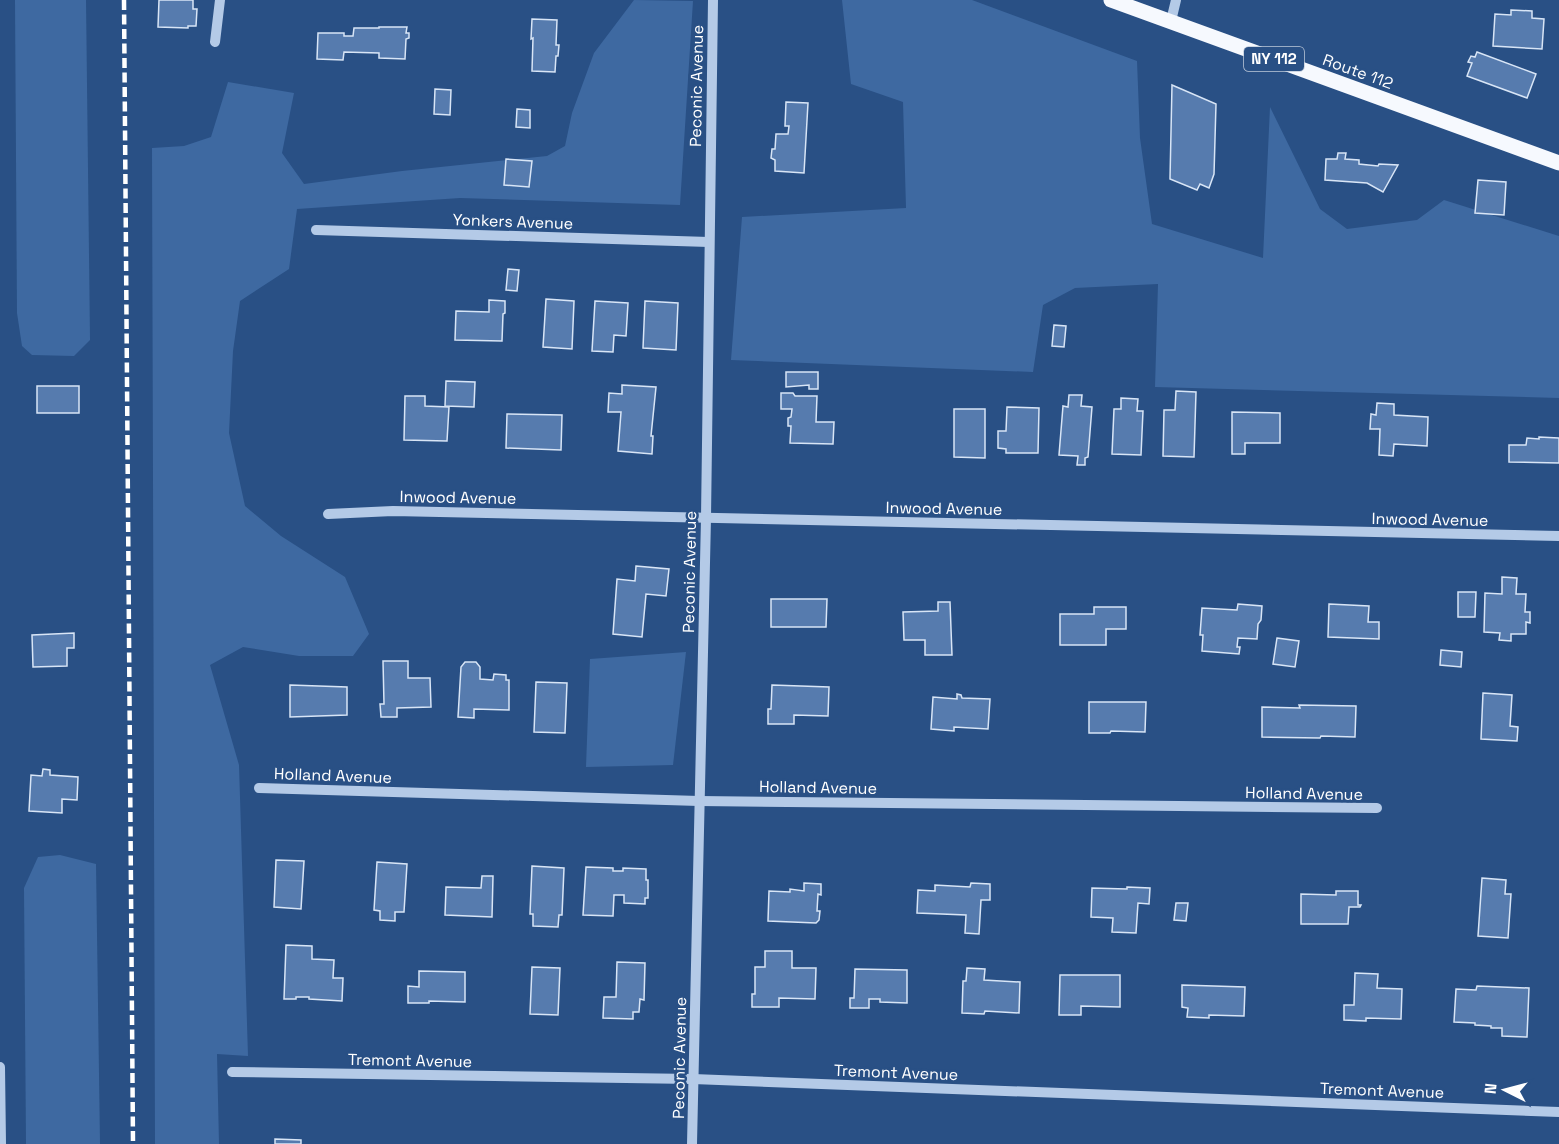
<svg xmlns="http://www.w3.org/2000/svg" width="1559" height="1144" font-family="'Space Grotesk',sans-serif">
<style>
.green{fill:#3e69a1}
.building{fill:#567bae;stroke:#d8e5f6;stroke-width:1.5}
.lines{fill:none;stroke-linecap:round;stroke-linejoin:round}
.minor{stroke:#b4cae7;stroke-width:10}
.major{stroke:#f6f9fe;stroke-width:15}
.rail{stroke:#fff;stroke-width:4.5;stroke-dasharray:10 4.5;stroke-linecap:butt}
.labels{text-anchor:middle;stroke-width:5;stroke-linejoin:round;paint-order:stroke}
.shield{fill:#295085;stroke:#bfcada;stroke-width:1.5}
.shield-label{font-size:15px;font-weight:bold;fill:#fff}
.street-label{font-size:16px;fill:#fff;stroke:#295085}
</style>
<rect width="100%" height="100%" fill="#295085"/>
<g class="green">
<polygon points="15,0 86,0 90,340 74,356 32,355 22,346 17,313"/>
<polygon points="634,0 693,1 680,205 460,198 297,209 289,269 240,301 233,351 229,433 245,506 281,536 345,577 369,634 353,656 299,656 243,647 210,665 239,765 248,1056 217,1054 219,1144 155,1144 152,148 184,146 211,137 228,82 294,93 282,153 304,184 402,171 547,156 565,146 572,113 594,53"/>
<polygon points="842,0 972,0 1137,61 1140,138 1152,224 1263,258 1270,107 1320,209 1347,229 1417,220 1444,200 1559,236 1559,398 1155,387 1158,284 1075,288 1043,305 1033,372 731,360 742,217 906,208 903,102 851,84"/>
<polygon points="686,652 673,765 586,767 590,659"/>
<polygon points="60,855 96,864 100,1144 26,1144 24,888 38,857"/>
</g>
<g class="building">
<polygon points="159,0 193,0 193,9 197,9 196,26 188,26 188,28 158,27"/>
<polygon points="1511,10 1532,11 1532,18 1544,19 1542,49 1493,46 1495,14 1511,15"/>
<polygon points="532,19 557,20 556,45 559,45 558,56 556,56 555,72 532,71 533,38 531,39"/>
<polygon points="379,27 407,27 406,33 409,33 409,38 406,39 405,59 379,58 379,53 344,52 343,60 317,59 318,33 344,33 344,36 353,36 354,28 379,28"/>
<polygon points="1477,52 1536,74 1527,98 1467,76 1472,63 1468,62 1471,56 1475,57"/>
<polygon points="1172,85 1216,104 1214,174 1209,188 1200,184 1197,190 1170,179"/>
<polygon points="435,89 451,90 450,115 434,114"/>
<polygon points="786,102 808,103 804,173 775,171 775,160 771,158 772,149 775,149 776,134 788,134 789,126 785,126"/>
<polygon points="517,109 530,110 530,128 516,127"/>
<polygon points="1338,153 1346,153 1345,159 1359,160 1359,164 1378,166 1379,164 1398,165 1383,192 1367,183 1325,180 1326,159 1337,159"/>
<polygon points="506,159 532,161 529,187 504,185"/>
<polygon points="1478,180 1506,182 1504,215 1475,213"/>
<polygon points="508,269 519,270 517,291 506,290"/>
<polygon points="546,299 574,301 572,349 543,347"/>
<polygon points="489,300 505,301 505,313 503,314 502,341 455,340 456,311 489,312"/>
<polygon points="595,301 628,303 626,336 614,335 613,352 592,351"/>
<polygon points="645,301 678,303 676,350 643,348"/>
<polygon points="1054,325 1066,326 1064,347 1052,346"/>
<polygon points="786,372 818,372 818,389 809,389 809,385 786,387"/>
<polygon points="446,381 475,382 474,407 445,406"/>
<polygon points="622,385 656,387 651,436 653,436 652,454 618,451 621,412 608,412 609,393 622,394"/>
<rect x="37" y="386" width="42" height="27"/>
<polygon points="1176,391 1196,392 1194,457 1163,456 1164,410 1175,410"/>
<polygon points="781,393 793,393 795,396 817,396 816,422 834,422 833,444 790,443 791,426 788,426 788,418 791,417 792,409 781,409"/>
<polygon points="1069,395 1082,395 1081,406 1092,407 1088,457 1085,458 1085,465 1077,465 1078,456 1059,455 1063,406 1068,407"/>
<polygon points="405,396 425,396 425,406 449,407 447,441 404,440"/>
<polygon points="1121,398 1138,399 1137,411 1143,411 1141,455 1112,454 1114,409 1121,409"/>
<polygon points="1377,403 1394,404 1394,415 1428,417 1427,446 1394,444 1393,456 1379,455 1380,429 1370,429 1371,414 1376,415"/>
<polygon points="1007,407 1039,408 1038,453 1006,453 1006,449 998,448 998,431 1006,431"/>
<polygon points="954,409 985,409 985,458 954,457"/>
<polygon points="1232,412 1280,413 1280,443 1245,443 1245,454 1232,454"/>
<polygon points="507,414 562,415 561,450 506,448"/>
<polygon points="1539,437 1559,438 1559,463 1509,462 1509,445 1526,445 1527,438 1539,439"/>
<polygon points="636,566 669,569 666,596 646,594 642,637 613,634 617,579 635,581"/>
<polygon points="1502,577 1517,578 1516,594 1526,594 1525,612 1530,612 1530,623 1526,622 1526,634 1511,634 1511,641 1499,640 1500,633 1484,632 1485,593 1502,594"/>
<polygon points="1458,592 1476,592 1475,617 1458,617"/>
<polygon points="771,599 827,599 826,627 771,627"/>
<polygon points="938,602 950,602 952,655 925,655 925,640 904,640 903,612 938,611"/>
<polygon points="1238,604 1262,606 1261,620 1258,624 1257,639 1238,638 1237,647 1240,647 1239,654 1202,651 1203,635 1200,635 1202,608 1237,610"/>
<polygon points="1329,604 1369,606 1368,622 1379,622 1379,639 1328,637"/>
<polygon points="1094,607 1126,607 1126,629 1106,629 1106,645 1060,645 1060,614 1094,614"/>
<polygon points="74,633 74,648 67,648 67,666 33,667 32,635"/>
<polygon points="1277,638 1299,641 1295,667 1273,664"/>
<polygon points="1441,650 1462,652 1461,667 1440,665"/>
<polygon points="383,661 408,661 408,678 430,678 431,707 397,708 397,717 381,717 380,704 384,704"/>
<polygon points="465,662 476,662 480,667 480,679 493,680 494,674 506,675 506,680 509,680 509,710 474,709 474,718 458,717 461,667"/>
<polygon points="536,682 567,683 565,733 534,732"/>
<polygon points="290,685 347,687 347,715 290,717"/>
<polygon points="772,685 829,687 828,716 794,715 794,724 768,724 768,709 771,709"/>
<polygon points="1483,693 1512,695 1510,726 1518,727 1517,741 1481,739"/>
<polygon points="957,694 961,695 962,698 990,699 988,729 954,727 954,731 931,729 933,697 957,699"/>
<polygon points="1089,702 1146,702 1145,732 1111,731 1110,733 1089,733"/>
<polygon points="1299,705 1356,706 1355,737 1321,736 1320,738 1262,737 1262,707 1300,708"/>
<polygon points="43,769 50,770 50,775 78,777 77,800 62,799 62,813 29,811 31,775 42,776"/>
<polygon points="276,860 304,861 301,909 274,907"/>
<polygon points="377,862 407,864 404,912 395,912 395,921 380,920 380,911 374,910"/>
<polygon points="532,866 564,868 562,915 559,915 558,927 533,926 533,914 530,914"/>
<polygon points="586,867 613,868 613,871 623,871 623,868 646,869 646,880 648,880 648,898 645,898 645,904 624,903 624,895 614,895 613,916 583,915"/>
<polygon points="482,876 493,876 492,917 445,915 446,887 481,888"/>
<polygon points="1482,878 1506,880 1505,894 1511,894 1508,938 1478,936"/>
<polygon points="804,883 821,884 821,895 818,894 817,911 820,911 819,920 816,923 768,921 769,891 790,892 790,889 804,891"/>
<polygon points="971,883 990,884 990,900 981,900 979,934 965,933 966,915 917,913 918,890 935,891 935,885 970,887"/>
<polygon points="1127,887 1150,888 1149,904 1138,903 1136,933 1112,932 1113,918 1091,917 1092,888 1127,889"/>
<polygon points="1336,891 1358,891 1358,905 1361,905 1360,907 1349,907 1348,924 1301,924 1301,894 1336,895"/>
<polygon points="1176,903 1188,903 1186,921 1174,920"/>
<polygon points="286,945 312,946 312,959 334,960 333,978 343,978 342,1001 309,999 309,997 296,997 296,999 284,999"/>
<polygon points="765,951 792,951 792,968 816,968 815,999 779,998 779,1007 752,1007 752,994 755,994 755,967 765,967"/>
<polygon points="617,962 645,963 644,1000 640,999 639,1012 633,1012 633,1019 603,1018 604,997 616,997"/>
<polygon points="532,967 560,968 558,1015 530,1014"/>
<polygon points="967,968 985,969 984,980 1020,982 1019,1013 985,1011 984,1014 962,1013 963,981 966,981"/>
<polygon points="855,969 907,970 907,1003 880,1002 880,999 869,999 869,1008 850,1008 850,998 854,998"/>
<polygon points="419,971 465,972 465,1002 429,1001 429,1003 408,1003 408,986 419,987"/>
<polygon points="1355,973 1378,974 1377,988 1402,989 1401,1019 1366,1018 1366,1021 1344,1020 1344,1005 1354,1005"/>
<polygon points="1060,975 1120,975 1120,1007 1081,1006 1081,1015 1059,1015"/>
<polygon points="1182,985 1245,987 1244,1016 1209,1015 1209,1018 1187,1017 1188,1008 1182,1007"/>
<polygon points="1477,986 1529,988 1527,1037 1502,1036 1502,1028 1491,1028 1491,1026 1475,1025 1475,1023 1454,1022 1456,989 1476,990"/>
<polygon points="275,1139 301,1140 301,1144 275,1144"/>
</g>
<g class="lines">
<g class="minor">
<polyline points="1171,21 1176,0"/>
<polyline points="215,42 220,0"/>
<polyline points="316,230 709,242"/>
<polyline points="328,514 393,511 1559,536"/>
<polyline points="259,788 699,801 1377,808"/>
<polyline points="0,1067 1,1144"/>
<polyline points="232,1072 693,1079 1559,1112"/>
<polyline points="692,1144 706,518 713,0"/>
</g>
<polyline class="major" points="1111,0 1559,163"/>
<polyline class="rail" points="124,0 133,1144"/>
</g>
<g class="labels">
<rect class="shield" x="1244" y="47" width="60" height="24" rx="4.5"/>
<g class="shield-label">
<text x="1274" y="64">NY 112</text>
</g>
<g class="street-label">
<text transform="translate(1358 71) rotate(20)" y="6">Route 112</text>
<text transform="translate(696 86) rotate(-89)" y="6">Peconic Avenue</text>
<text transform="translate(513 221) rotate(2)" y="6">Yonkers Avenue</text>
<text transform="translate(458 497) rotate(1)" y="6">Inwood Avenue</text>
<text transform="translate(944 508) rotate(1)" y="6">Inwood Avenue</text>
<text transform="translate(1430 519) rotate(1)" y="6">Inwood Avenue</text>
<text transform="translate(689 572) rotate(-89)" y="6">Peconic Avenue</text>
<text transform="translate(333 775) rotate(2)" y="6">Holland Avenue</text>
<text transform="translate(818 787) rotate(1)" y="6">Holland Avenue</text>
<text transform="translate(1304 793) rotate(1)" y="6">Holland Avenue</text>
<text transform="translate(679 1058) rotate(-89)" y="6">Peconic Avenue</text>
<text transform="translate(410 1060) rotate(1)" y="6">Tremont Avenue</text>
<text transform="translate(896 1072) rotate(2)" y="6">Tremont Avenue</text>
<text transform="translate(1382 1090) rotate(2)" y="6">Tremont Avenue</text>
</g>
</g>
<g transform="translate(1505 1090) rotate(276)" stroke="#295085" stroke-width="4.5" paint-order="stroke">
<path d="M0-4.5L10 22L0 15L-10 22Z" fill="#ffffff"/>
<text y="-9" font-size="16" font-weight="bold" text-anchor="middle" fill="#ffffff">N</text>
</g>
</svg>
